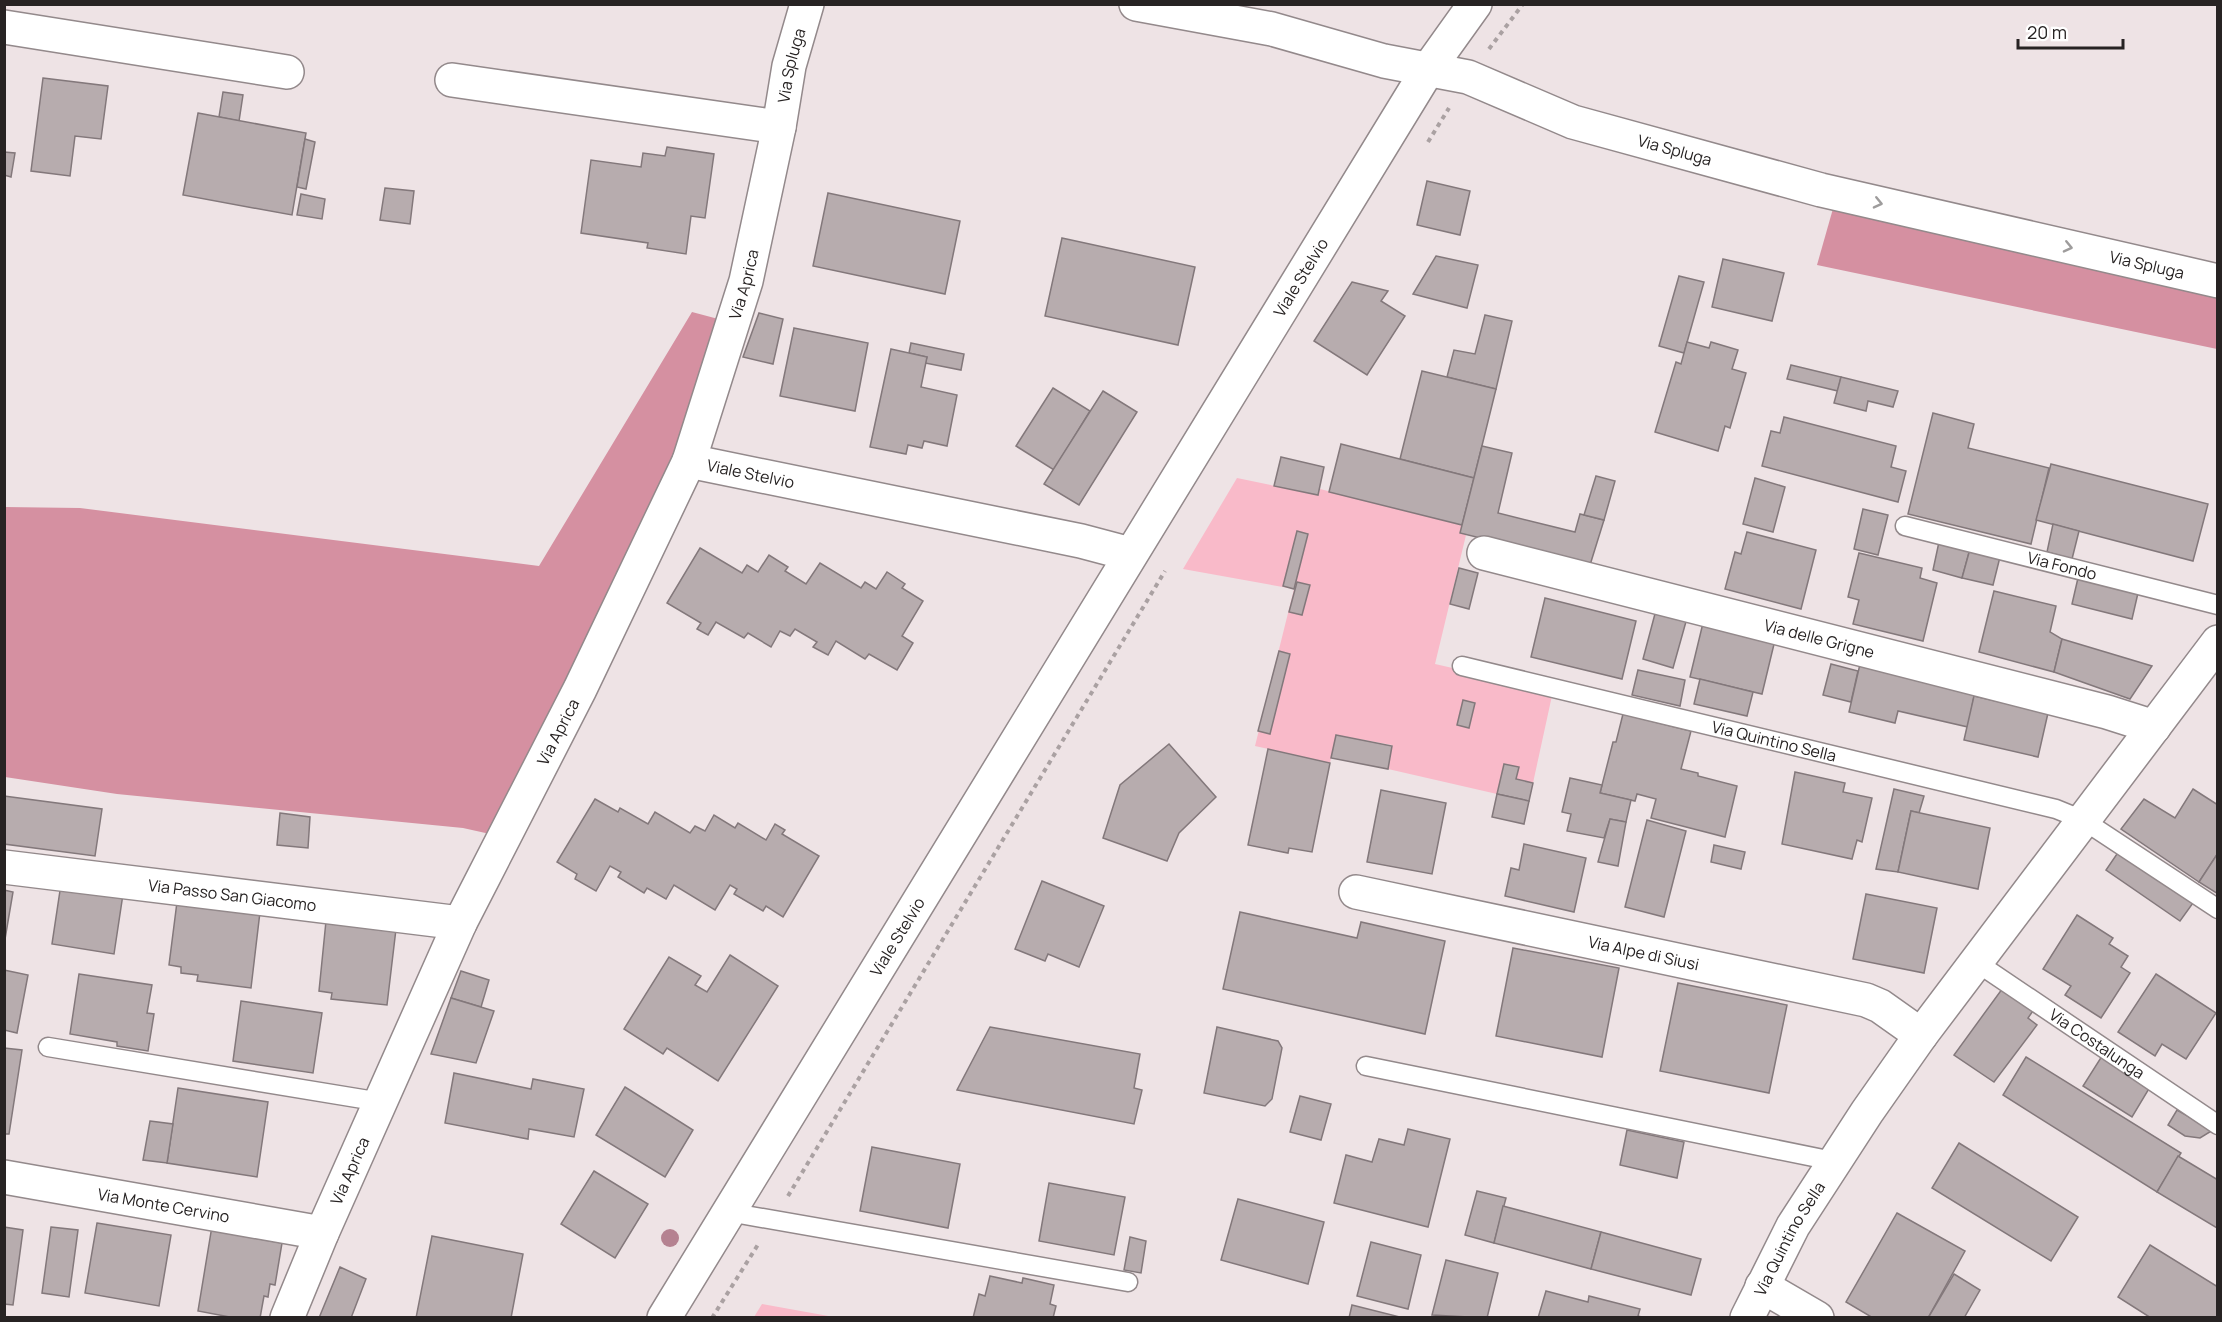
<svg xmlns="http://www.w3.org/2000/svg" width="2222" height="1322" font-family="Manrope,sans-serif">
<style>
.green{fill:#f9bac9}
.forest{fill:#d590a1}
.building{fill:#b7acae;stroke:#83787b;stroke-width:1.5}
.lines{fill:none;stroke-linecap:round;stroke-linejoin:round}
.lane-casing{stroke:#93898b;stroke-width:21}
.street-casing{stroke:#93898b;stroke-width:36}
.secondary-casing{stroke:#93898b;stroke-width:36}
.path{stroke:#aaa1a2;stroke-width:4;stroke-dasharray:4.5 4.5;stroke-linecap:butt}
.lane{stroke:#fff;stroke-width:18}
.street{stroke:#fff;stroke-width:33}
.secondary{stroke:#fff;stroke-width:33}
.tree{fill:#b58291}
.oneway{stroke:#9e9c9c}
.labels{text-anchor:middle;stroke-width:4.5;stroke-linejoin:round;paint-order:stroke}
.street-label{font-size:16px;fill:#272323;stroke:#fff}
</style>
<rect width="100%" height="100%" fill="#eee3e5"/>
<g class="green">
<polygon points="1237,478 1318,495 1320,489 1462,525 1460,533 1466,535 1435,664 1553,691 1533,783 1516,779 1519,767 1504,764 1497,794 1388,769 1392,745 1336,735 1330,763 1255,746 1294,589 1183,569"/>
<polygon points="762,1304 834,1317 754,1317"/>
</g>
<g class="forest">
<polygon points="1838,191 2217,295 2217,349 1817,265"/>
<polygon points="692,312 722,320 672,468 490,834 463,828 117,794 5,777 4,507 80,508 539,566"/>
</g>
<g class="building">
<polygon points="43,78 108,86 101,139 75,136 70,176 31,171"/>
<polygon points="223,92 243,95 239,121 219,117"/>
<polygon points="198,113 306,133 292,215 183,195"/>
<polygon points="305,139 315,142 306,189 297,187"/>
<polygon points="667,147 714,154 705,218 691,216 686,254 647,248 648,243 581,233 591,160 641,167 643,153 665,156"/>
<polygon points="4,152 15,153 11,177 4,175"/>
<polygon points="1427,181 1470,191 1460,235 1417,225"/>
<polygon points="385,188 414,191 410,224 380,220"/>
<polygon points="828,193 960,221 945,294 813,266"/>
<polygon points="301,194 325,199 322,219 297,215"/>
<polygon points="1062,238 1195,267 1178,345 1045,316"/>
<polygon points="1436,256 1478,265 1467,308 1413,294"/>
<polygon points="1723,259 1784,273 1772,321 1712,307"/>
<polygon points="1679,276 1704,282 1684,353 1659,346"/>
<polygon points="1352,282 1388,291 1381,301 1405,316 1367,375 1314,341"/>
<polygon points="759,313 783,319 773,364 743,357"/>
<polygon points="1485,315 1512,321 1496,389 1447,377 1454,350 1475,354"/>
<polygon points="794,328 868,343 855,411 780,396"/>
<polygon points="1687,342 1709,348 1711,342 1738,350 1732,369 1746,373 1730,428 1725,426 1718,451 1655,432 1676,362 1681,364"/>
<polygon points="911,343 964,354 961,370 925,363 927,357 909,353"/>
<polygon points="891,349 927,357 921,387 957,395 947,446 924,441 922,448 908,445 906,454 870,447"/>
<polygon points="1791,365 1841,377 1838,391 1787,379"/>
<polygon points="1422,371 1496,389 1474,478 1400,459"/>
<polygon points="1841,377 1898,391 1893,407 1868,401 1866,411 1834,403"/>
<polygon points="1053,388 1090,411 1054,470 1016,446"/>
<polygon points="1103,391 1137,412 1079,505 1044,484"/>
<polygon points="1933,413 1974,424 1968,448 2049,468 2031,544 1908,514"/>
<polygon points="1784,417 1896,446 1891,467 1906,471 1898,502 1762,466 1771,431 1780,433"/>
<polygon points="1341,444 1474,478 1462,525 1329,492"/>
<polygon points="1482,446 1512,453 1498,513 1575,532 1580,514 1604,520 1590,565 1460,533"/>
<polygon points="1281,457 1324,467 1318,495 1274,486"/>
<polygon points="2051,464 2208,504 2193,561 2036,520"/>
<polygon points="1596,476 1615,481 1604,520 1584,515"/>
<polygon points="1755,478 1785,487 1773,532 1743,524"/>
<polygon points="1863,509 1888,515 1878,555 1854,549"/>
<polygon points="2053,524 2079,531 2072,559 2047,552"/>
<polygon points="1297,531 1308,534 1294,589 1283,586"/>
<polygon points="1747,532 1816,550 1801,609 1725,589 1735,552 1741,554"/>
<polygon points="1939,542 1970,549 1962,578 1933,570"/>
<polygon points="700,548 742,573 747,565 758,572 769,555 788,567 785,571 806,584 820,563 861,588 865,582 876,589 887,572 905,584 902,588 923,601 902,636 913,643 897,670 869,654 865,659 836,641 828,655 813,647 817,642 795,629 790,636 780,631 771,647 748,633 744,638 716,622 708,635 697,629 701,623 667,603"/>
<polygon points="1970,549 2000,557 1993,585 1962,578"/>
<polygon points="1859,553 1922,568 1920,578 1937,583 1923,641 1853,624 1859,600 1848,597"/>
<polygon points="1459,568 1478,573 1469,609 1450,604"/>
<polygon points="2078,578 2138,593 2132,619 2072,604"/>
<polygon points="1297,582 1310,585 1302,615 1289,612"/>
<polygon points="1994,591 2056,606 2050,632 2062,639 2054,672 1979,652"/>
<polygon points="1545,598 1636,621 1622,679 1531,657"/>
<polygon points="1656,610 1687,618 1673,668 1643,659"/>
<polygon points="1703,623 1775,640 1762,694 1690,677"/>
<polygon points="2062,639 2152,666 2130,699 2054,672"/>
<polygon points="1279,651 1290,654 1270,734 1258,731"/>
<polygon points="1831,664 1858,671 1851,702 1823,695"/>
<polygon points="1860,664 1976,686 1968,727 1898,711 1895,723 1849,712"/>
<polygon points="1638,670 1685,680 1680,706 1632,695"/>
<polygon points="1700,679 1753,692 1747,716 1694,704"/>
<polygon points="1974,696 2048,713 2038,757 1964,740"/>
<polygon points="1463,700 1475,703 1469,728 1457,725"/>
<polygon points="1623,714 1691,731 1681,769 1698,773 1698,776 1737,786 1725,837 1651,818 1656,799 1637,794 1635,801 1600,793 1613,742 1616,742"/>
<polygon points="1336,735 1392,746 1388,769 1331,758"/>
<polygon points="1169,744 1216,797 1179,833 1167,861 1103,838 1120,785"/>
<polygon points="1268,749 1330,763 1312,852 1289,848 1288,853 1248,845"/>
<polygon points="1504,764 1519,767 1516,779 1533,783 1529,801 1497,794"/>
<polygon points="1795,772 1845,783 1843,792 1872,798 1862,842 1857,840 1852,859 1782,844"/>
<polygon points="1570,778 1602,785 1600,793 1631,800 1626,822 1610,819 1604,838 1567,831 1571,814 1562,812"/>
<polygon points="1894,789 1924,796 1919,813 1911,811 1898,872 1876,869"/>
<polygon points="2193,789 2218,805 2218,853 2199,882 2121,829 2144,799 2175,818"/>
<polygon points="1381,790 1446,803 1432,874 1367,862"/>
<polygon points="1497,794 1529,801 1524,824 1492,817"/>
<polygon points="4,796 102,809 95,856 4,844"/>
<polygon points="595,799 618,812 620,808 648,824 655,812 690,833 695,826 705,831 714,815 735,828 738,823 766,840 775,824 785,830 782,834 819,856 783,917 766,906 763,911 734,894 737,889 730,885 715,910 674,885 666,899 647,888 644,893 618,877 621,872 610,866 596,891 575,879 577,874 557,862"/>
<polygon points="1911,811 1990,828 1978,889 1898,872"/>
<polygon points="280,813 310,817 308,848 277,845"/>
<polygon points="1610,819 1626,822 1618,866 1598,862"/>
<polygon points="1647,820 1686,831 1664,917 1625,907"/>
<polygon points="1524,844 1586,858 1574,912 1505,896 1511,868 1519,870"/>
<polygon points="1714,845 1745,852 1741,869 1711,862"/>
<polygon points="2119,851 2193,903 2180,921 2106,870"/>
<polygon points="2218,853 2218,894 2199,882"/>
<polygon points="1042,881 1104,906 1079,967 1048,954 1045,961 1015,949"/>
<polygon points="61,884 123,894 114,954 52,944"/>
<polygon points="4,890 13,892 4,945"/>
<polygon points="1866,894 1937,908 1924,973 1853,959"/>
<polygon points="177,902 260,912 251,988 197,981 198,975 181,973 181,967 169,965"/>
<polygon points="1240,912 1357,938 1361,922 1445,941 1425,1034 1223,989"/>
<polygon points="2077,915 2113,938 2109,944 2128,956 2121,967 2130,973 2101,1018 2065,995 2071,986 2043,969"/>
<polygon points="326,921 396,929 387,1005 331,999 332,993 319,991"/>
<polygon points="1513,948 1619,968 1602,1057 1496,1036"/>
<polygon points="730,955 778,986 718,1081 667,1048 663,1054 624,1029 669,957 701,976 695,985 707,992"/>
<polygon points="4,970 28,975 17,1033 4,1030"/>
<polygon points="461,971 489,980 481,1007 451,998"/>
<polygon points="79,974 152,985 147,1013 154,1014 148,1051 117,1046 117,1042 70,1034"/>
<polygon points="2156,974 2216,1013 2186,1059 2162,1044 2155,1056 2118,1032"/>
<polygon points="1678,983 1787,1005 1769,1093 1660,1071"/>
<polygon points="2005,985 2035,1008 2028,1018 2037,1025 1994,1082 1954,1055"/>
<polygon points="451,998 494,1011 476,1063 431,1054"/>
<polygon points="241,1001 322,1013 313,1073 233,1061"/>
<polygon points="990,1027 1140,1054 1134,1088 1142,1090 1134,1124 957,1090"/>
<polygon points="1217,1027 1278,1041 1282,1048 1272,1099 1265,1106 1204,1093"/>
<polygon points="4,1048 22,1050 9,1134 4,1134"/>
<polygon points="2102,1056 2150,1087 2132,1117 2083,1086"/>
<polygon points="2026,1057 2181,1153 2157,1192 2003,1095"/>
<polygon points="454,1073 531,1089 533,1079 584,1089 574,1137 529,1129 528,1139 445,1123"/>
<polygon points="625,1087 693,1130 665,1177 596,1135"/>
<polygon points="178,1088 268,1102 257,1177 167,1163"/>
<polygon points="1300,1096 1331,1104 1321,1140 1290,1132"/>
<polygon points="2177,1110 2213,1130 2200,1138 2185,1136 2168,1125"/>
<polygon points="150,1121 173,1124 167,1163 143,1160"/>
<polygon points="1408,1129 1450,1139 1428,1227 1334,1203 1346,1155 1372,1162 1379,1139 1404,1145"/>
<polygon points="1627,1130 1684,1142 1677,1178 1620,1165"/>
<polygon points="1959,1143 2078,1217 2051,1261 1932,1188"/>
<polygon points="872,1147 960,1164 948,1228 860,1211"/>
<polygon points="2178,1156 2218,1180 2217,1228 2157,1192"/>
<polygon points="594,1171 648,1204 615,1258 561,1224"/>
<polygon points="1049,1183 1125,1197 1114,1255 1039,1241"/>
<polygon points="1477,1191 1506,1198 1494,1243 1465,1235"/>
<polygon points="1238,1199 1324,1222 1308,1284 1221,1260"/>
<polygon points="1503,1206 1601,1232 1591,1269 1494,1243"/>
<polygon points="1897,1213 1965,1251 1928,1318 1873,1318 1846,1302"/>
<polygon points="213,1220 256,1227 254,1238 282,1243 275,1285 270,1284 268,1297 264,1296 260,1318 235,1318 198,1311"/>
<polygon points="97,1223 171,1235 159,1306 85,1293"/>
<polygon points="4,1227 23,1230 13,1305 4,1304"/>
<polygon points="51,1227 78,1230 69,1297 42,1293"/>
<polygon points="1601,1232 1701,1259 1691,1295 1591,1269"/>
<polygon points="432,1236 523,1254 511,1318 416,1318"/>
<polygon points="1130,1237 1146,1241 1141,1273 1124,1270"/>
<polygon points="1371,1242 1421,1255 1408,1309 1357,1296"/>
<polygon points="2150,1245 2218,1287 2218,1318 2151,1318 2118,1297"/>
<polygon points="1446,1260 1498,1273 1487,1318 1432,1315"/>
<polygon points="340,1267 366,1279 351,1318 319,1318"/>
<polygon points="1954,1274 1980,1290 1964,1318 1928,1318"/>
<polygon points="990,1276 1022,1283 1023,1278 1054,1285 1050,1304 1056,1306 1053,1318 973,1318 979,1294 985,1296"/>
<polygon points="1546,1291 1588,1302 1589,1296 1640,1309 1638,1316 1645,1318 1538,1318"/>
<polygon points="1352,1305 1400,1317 1400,1318 1349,1318"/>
</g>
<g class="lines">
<g class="lane-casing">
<g id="lane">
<path id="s1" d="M1905 526 2218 605"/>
<path id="s2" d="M1462 666 2056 809 2083 820 2218 909"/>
<path id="s3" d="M1976 962 2218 1125"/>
<polyline points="48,1047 381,1102"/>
<polyline points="1366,1066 1833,1161"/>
<polyline points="728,1212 1128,1282"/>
</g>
</g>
<g class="street-casing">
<g id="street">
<path id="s4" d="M1136 4 1272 29 1384 61 1468 77 1573 122 1821 190 2218 281"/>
<polyline points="4,27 287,72"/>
<polyline points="452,80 779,127"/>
<path id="s5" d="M689 461 1081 541 1130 554"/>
<path id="s6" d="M1484 553 2107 712 2154 727"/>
<path id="s7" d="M4 867 460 923"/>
<path id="s8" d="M1356 892 1866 1000 1880 1006 1921 1035"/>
<path id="s9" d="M4 1177 322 1233"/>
<polyline points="1762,1286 1817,1318"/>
<path id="s10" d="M287 1318 322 1233 460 923 580 689 689 461 746 281 779 127 789 66 807 4"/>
<path id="s11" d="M1747 1318 1793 1226 1867 1112 1921 1035 2218 642"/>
</g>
</g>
<g class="secondary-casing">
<g id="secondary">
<path id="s12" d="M664 1318 1427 71 1475 4"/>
</g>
</g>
<g class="path">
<polyline points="1489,49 1523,4"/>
<polyline points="1428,142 1449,108"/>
<polyline points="788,1196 1165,571"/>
<polyline points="712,1318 759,1243"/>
</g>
<use href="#lane" class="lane"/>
<use href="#street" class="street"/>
<use href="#secondary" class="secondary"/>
</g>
<circle class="tree" cx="670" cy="1238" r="9"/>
<defs><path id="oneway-chevron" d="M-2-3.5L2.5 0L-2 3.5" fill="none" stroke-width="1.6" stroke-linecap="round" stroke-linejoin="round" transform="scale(1.5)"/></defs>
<g class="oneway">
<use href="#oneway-chevron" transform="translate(1878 203) rotate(13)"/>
<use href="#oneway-chevron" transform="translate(2068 247) rotate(13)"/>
</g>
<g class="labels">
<g class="street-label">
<text dy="6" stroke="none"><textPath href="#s10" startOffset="1356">Via Spluga</textPath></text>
<text dy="6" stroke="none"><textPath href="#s4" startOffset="560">Via Spluga</textPath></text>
<text dy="6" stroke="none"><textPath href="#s4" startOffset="1046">Via Spluga</textPath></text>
<text dy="6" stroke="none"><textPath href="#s12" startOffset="1220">Viale Stelvio</textPath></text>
<text dy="6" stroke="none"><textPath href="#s10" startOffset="1132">Via Aprica</textPath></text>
<text dy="6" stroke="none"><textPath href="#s5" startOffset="63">Viale Stelvio</textPath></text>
<text dy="6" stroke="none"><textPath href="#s1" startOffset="162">Via Fondo</textPath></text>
<text dy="6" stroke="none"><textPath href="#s6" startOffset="346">Via delle Grigne</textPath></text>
<text dy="6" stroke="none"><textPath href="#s10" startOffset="646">Via Aprica</textPath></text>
<text dy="6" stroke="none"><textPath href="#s2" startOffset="321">Via Quintino Sella</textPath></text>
<text dy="6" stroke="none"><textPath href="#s7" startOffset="230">Via Passo San Giacomo</textPath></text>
<text dy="6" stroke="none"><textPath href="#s12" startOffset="447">Viale Stelvio</textPath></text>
<text dy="6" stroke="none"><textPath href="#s8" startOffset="294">Via Alpe di Siusi</textPath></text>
<text dy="6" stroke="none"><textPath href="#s3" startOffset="146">Via Costalunga</textPath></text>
<text dy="6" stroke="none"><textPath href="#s10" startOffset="160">Via Aprica</textPath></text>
<text dy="6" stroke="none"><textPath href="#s9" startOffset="162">Via Monte Cervino</textPath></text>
<text dy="6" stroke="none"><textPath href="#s11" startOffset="90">Via Quintino Sella</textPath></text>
</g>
</g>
<rect width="2222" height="1322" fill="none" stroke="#272323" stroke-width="12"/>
<path d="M2018 39v9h105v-9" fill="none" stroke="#272323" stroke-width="3"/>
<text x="2027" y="39" font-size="18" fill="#272323" stroke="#ffffff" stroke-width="4.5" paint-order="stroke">20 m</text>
</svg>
